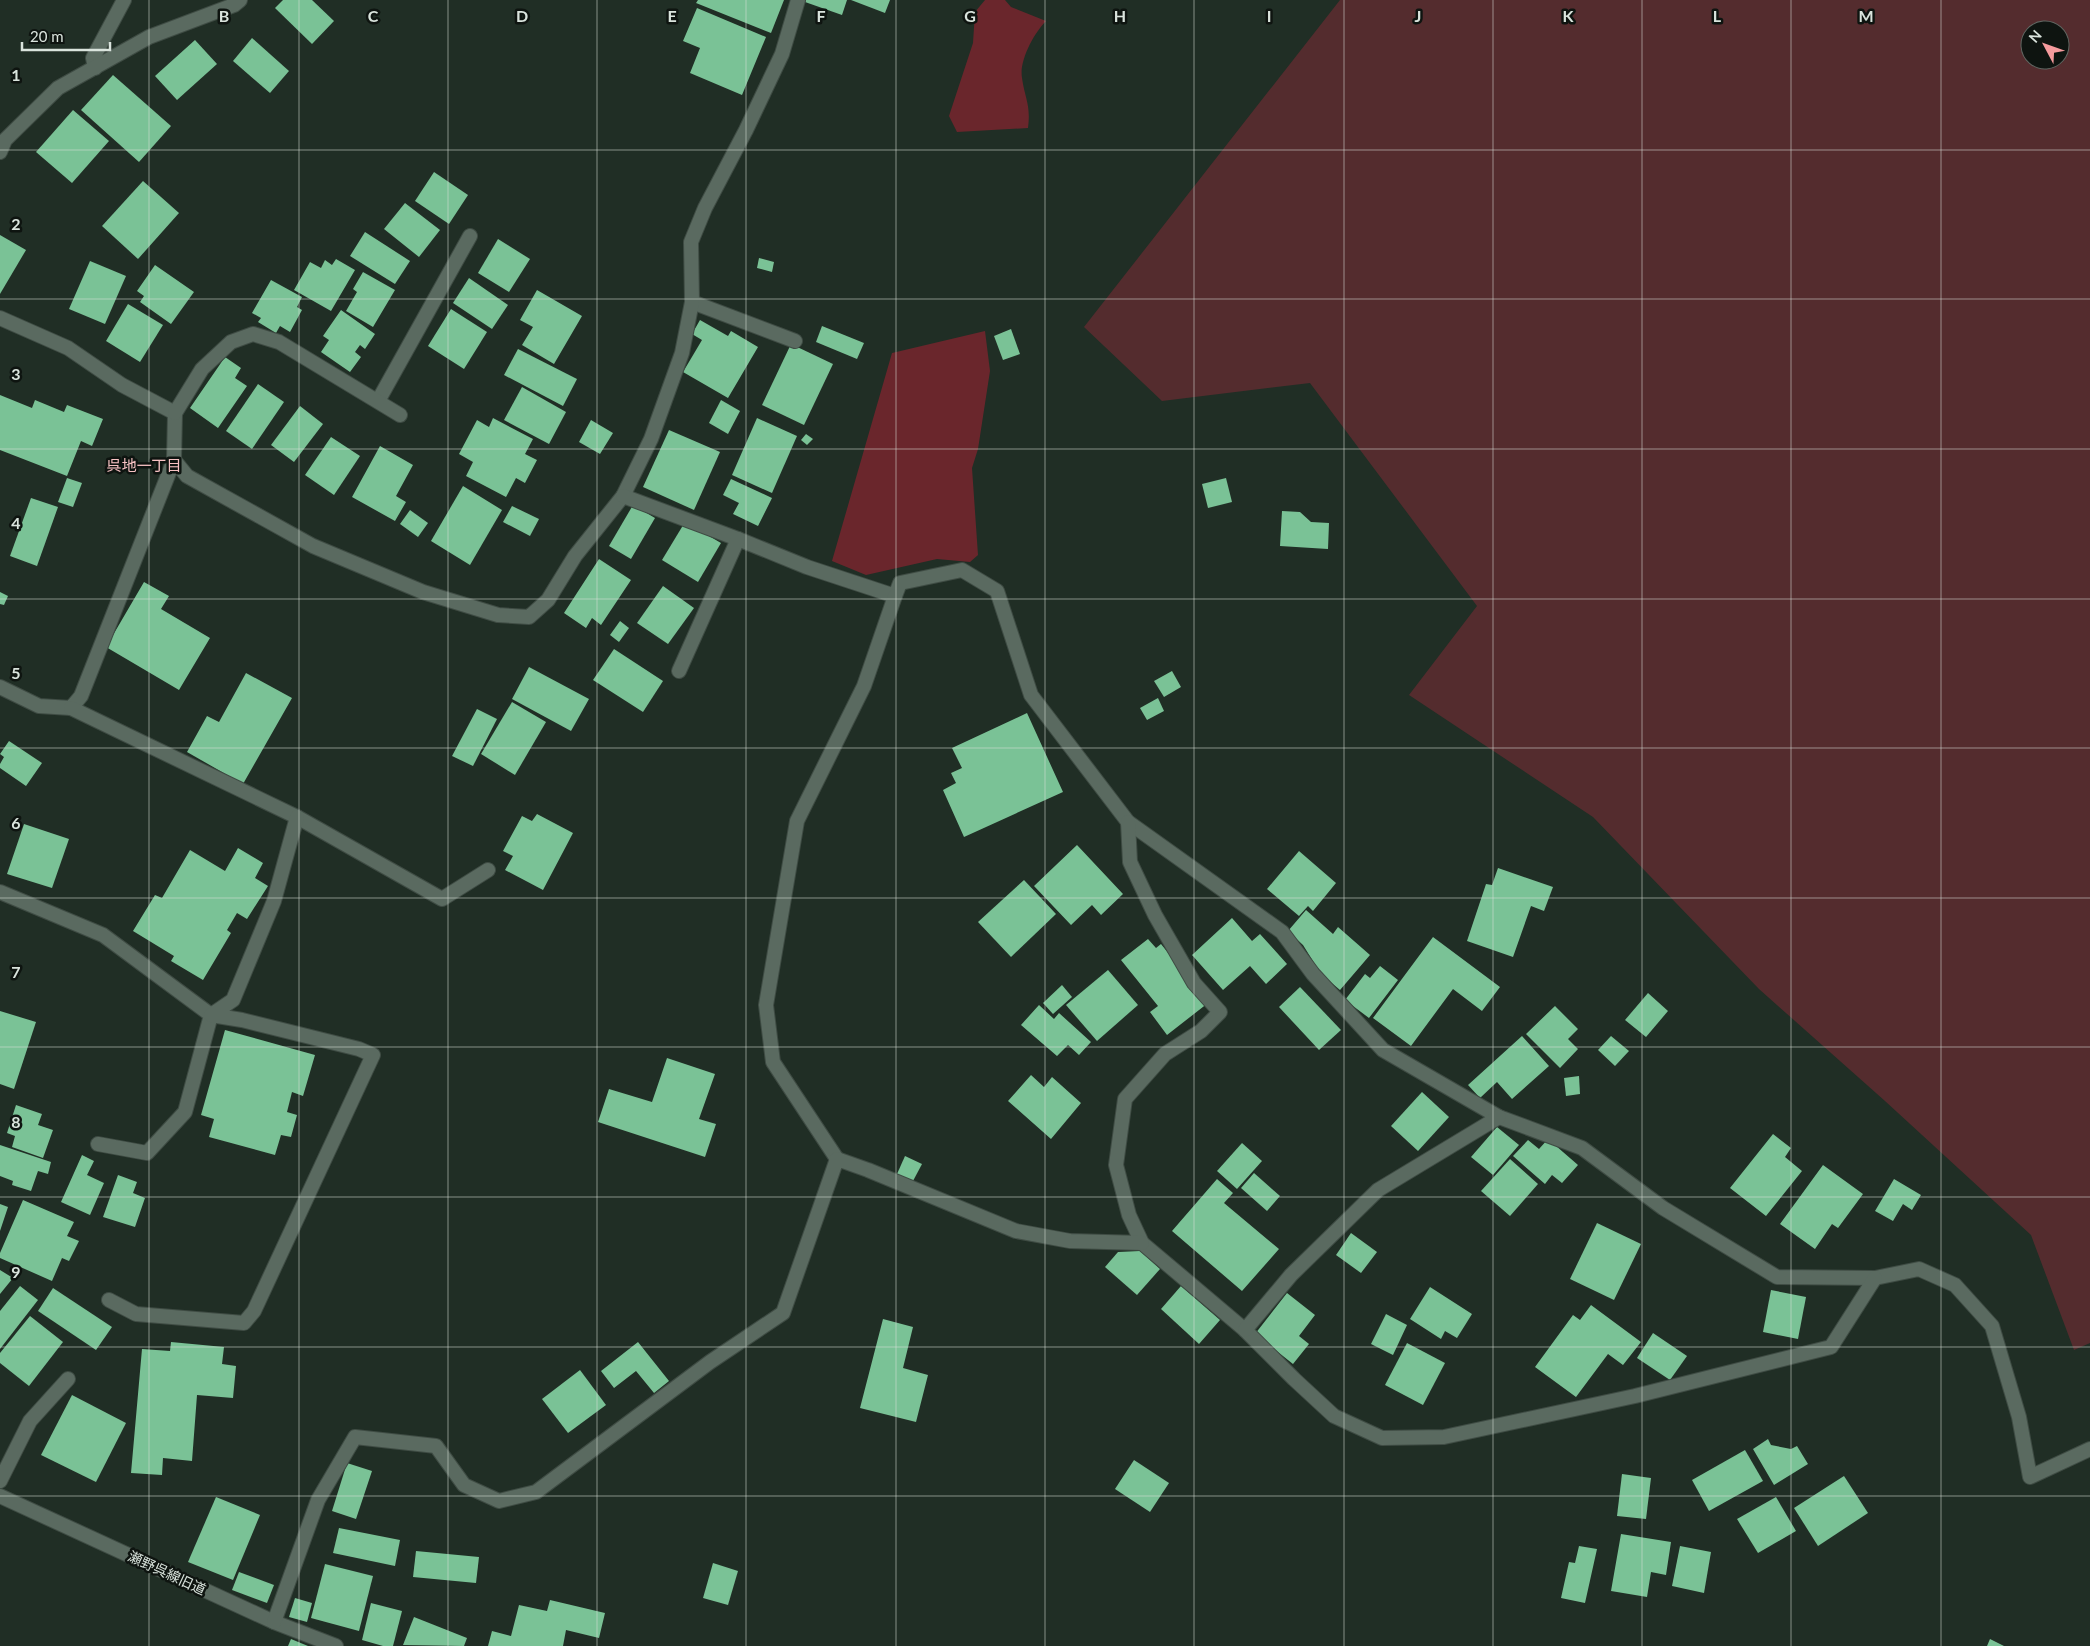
<svg xmlns="http://www.w3.org/2000/svg" width="2090" height="1646" font-family="Lato,'Noto Sans JP',sans-serif">
<style>
.green{fill:#542c2e;fill-rule:evenodd}
.water{fill:#6a262c}
.building{fill:#7ac296}
.lines{fill:none;stroke-linecap:round;stroke-linejoin:round}
.service-casing{stroke:#3f4c44;stroke-width:16}
.minor-casing{stroke:#3f4c44;stroke-width:16}
.service{stroke:#5a6a60;stroke-width:14}
.minor{stroke:#5a6a60;stroke-width:14}
.grid{fill:none;stroke:#dae4dd;stroke-width:1;stroke-opacity:0.55}
.labels{text-anchor:middle;stroke-width:5;stroke-linejoin:round;paint-order:stroke}
.street-label{font-size:14px;fill:#dae4dd;stroke:#0e1410}
.neighbourhood-label{font-size:15px;fill:#f7c2c3;stroke:#0e1410}
.grid-label{font-size:16px;text-anchor:middle;font-weight:bold;fill:#dae4dd;stroke:#0e1410;stroke-width:5;stroke-linejoin:round;paint-order:stroke}
</style>
<rect width="100%" height="100%" fill="#202e25"/>
<path class="green" d="M1340 0H2090V1343L2074 1350 2031 1235 1885 1101 1759 989 1593 817 1409 695 1477 606 1310 383 1162 401 1084 327ZM2030 30H2060V60H2030Z"/>
<g class="water">
<path d="M985 0H1005L1011 7 1046 21C1034 33 1019 61 1022 78 1025 99 1031 105 1028 128L957 132 949 116 973 43 975 12Z"/>
<polygon points="985,331 990,371 978,449 972,468 978,555 970,562 937,559 866,575 832,561 892,353"/>
</g>
<g class="building">
<polygon points="283,0 312,0 334,21 312,44 275,8"/>
<polygon points="698,0 784,0 771,33 696,3"/>
<polygon points="806,0 847,0 842,15 805,2"/>
<polygon points="851,0 890,0 885,13"/>
<polygon points="697,8 766,37 742,95 690,73 700,48 683,41"/>
<polygon points="252,38 289,71 270,93 233,61"/>
<polygon points="195,40 217,64 177,100 155,76"/>
<polygon points="113,75 171,126 139,162 81,110"/>
<polygon points="73,110 109,141 72,183 36,152"/>
<polygon points="434,172 468,195 449,224 415,201"/>
<polygon points="143,181 179,213 138,259 102,226"/>
<polygon points="405,203 440,230 419,257 384,229"/>
<polygon points="365,232 410,261 395,284 350,256"/>
<polygon points="0,235 26,250 0,294"/>
<polygon points="498,239 530,259 509,292 478,273"/>
<polygon points="759,258 774,262 772,272 757,268"/>
<polygon points="336,259 355,270 331,311 294,290 310,262 321,268 325,260 332,265"/>
<polygon points="90,261 126,276 105,324 69,309"/>
<polygon points="155,265 194,292 171,324 140,302 144,296 137,291"/>
<polygon points="363,272 395,290 373,327 346,311 357,292 353,289"/>
<polygon points="469,278 508,305 492,329 453,303"/>
<polygon points="271,280 302,297 297,307 302,310 290,332 280,326 276,333 258,322 261,318 252,313"/>
<polygon points="537,290 582,316 554,364 522,345 533,327 520,320"/>
<polygon points="128,304 163,325 140,362 106,341"/>
<polygon points="451,309 487,332 464,369 428,346"/>
<polygon points="341,310 375,334 365,349 360,345 355,352 361,357 350,372 321,352 329,340 323,336"/>
<polygon points="700,320 728,336 731,331 758,347 728,398 683,372 702,340 692,334"/>
<polygon points="822,326 864,343 857,359 816,342"/>
<polygon points="1011,329 1020,354 1003,360 994,336"/>
<polygon points="791,344 833,364 804,425 762,405"/>
<polygon points="518,349 577,379 563,406 504,375"/>
<polygon points="225,357 241,368 235,378 247,386 218,428 190,408"/>
<polygon points="258,384 284,402 252,449 226,431"/>
<polygon points="522,387 566,412 549,444 504,420"/>
<polygon points="0,395 32,408 35,400 64,412 67,405 103,419 92,446 81,441 67,476 0,450"/>
<polygon points="721,400 740,411 728,434 709,423"/>
<polygon points="300,406 323,424 294,462 271,445"/>
<polygon points="493,418 533,439 525,454 537,460 525,483 516,478 506,497 466,476 473,462 459,454 477,420 489,427"/>
<polygon points="757,418 797,436 772,493 732,475"/>
<polygon points="591,420 613,433 600,454 579,442"/>
<polygon points="669,430 720,452 694,510 643,487"/>
<polygon points="806,434 813,439 807,445 801,440"/>
<polygon points="331,437 360,456 334,495 305,475"/>
<polygon points="380,446 413,465 396,496 406,502 395,521 352,497"/>
<polygon points="67,478 82,483 73,507 58,502"/>
<polygon points="1226,478 1232,502 1208,508 1202,484"/>
<polygon points="731,479 772,498 758,526 733,514 739,503 723,495"/>
<polygon points="463,486 502,510 470,565 431,541"/>
<polygon points="31,498 58,507 37,566 10,556"/>
<polygon points="633,505 655,518 631,559 609,546"/>
<polygon points="512,506 539,519 530,536 503,522"/>
<polygon points="410,510 428,523 418,537 400,524"/>
<polygon points="1282,511 1300,512 1311,522 1329,523 1328,549 1280,546"/>
<polygon points="685,522 721,543 698,582 662,560"/>
<polygon points="599,559 631,580 601,625 592,618 586,628 564,613"/>
<polygon points="144,582 169,596 161,609 210,638 179,690 106,647"/>
<polygon points="663,586 694,608 668,644 637,623"/>
<polygon points="0,592 8,596 4,605 0,604"/>
<polygon points="620,621 629,628 619,642 610,635"/>
<polygon points="614,649 663,681 643,712 593,680"/>
<polygon points="529,667 589,699 571,731 512,699"/>
<polygon points="1172,671 1181,687 1164,697 1154,681"/>
<polygon points="246,673 292,698 243,784 187,752 207,716 219,722"/>
<polygon points="1158,698 1164,711 1147,720 1140,708"/>
<polygon points="512,702 546,722 515,775 481,754"/>
<polygon points="477,709 497,719 473,766 452,756"/>
<polygon points="1027,713 1063,792 964,837 943,790 956,783 951,773 962,768 952,748"/>
<polygon points="9,741 42,763 26,786 0,768 0,764 4,757 0,754"/>
<polygon points="537,814 573,833 543,890 505,870 513,856 503,851 522,816 532,821"/>
<polygon points="24,824 69,839 52,888 7,874"/>
<polygon points="1077,845 1123,894 1101,915 1092,905 1071,925 1034,886"/>
<polygon points="238,848 263,863 255,878 268,886 247,919 237,913 227,930 231,933 203,980 171,961 174,956 133,931 155,895 162,898 190,850 225,871"/>
<polygon points="1299,851 1336,883 1313,911 1308,906 1299,916 1267,889"/>
<polygon points="1498,868 1553,887 1544,911 1531,906 1513,957 1467,941 1486,884 1492,885"/>
<polygon points="1024,880 1056,914 1011,957 978,922"/>
<polygon points="1306,910 1333,934 1338,927 1370,955 1340,990 1321,974 1303,945 1288,931"/>
<polygon points="1232,918 1252,941 1260,934 1287,964 1266,984 1250,966 1223,990 1192,955"/>
<polygon points="1433,937 1500,987 1482,1011 1453,989 1411,1046 1373,1018"/>
<polygon points="1148,939 1156,948 1161,944 1208,1003 1167,1035 1150,1012 1158,1006 1121,960"/>
<polygon points="1380,966 1398,980 1369,1018 1345,1000 1365,974 1370,978"/>
<polygon points="1108,970 1138,1005 1097,1041 1066,1005"/>
<polygon points="1062,985 1072,997 1053,1014 1043,1003"/>
<polygon points="1300,987 1341,1030 1319,1050 1279,1007"/>
<polygon points="1648,993 1668,1011 1646,1037 1625,1020"/>
<polygon points="1039,1005 1054,1019 1059,1013 1091,1042 1079,1055 1068,1045 1057,1056 1021,1025"/>
<polygon points="1555,1006 1578,1029 1568,1039 1578,1049 1560,1068 1526,1034"/>
<polygon points="0,1011 36,1022 14,1089 0,1084"/>
<polygon points="225,1030 315,1055 303,1096 292,1092 287,1112 297,1115 291,1137 281,1135 275,1155 209,1137 214,1119 201,1115"/>
<polygon points="1522,1036 1549,1066 1512,1099 1497,1082 1480,1098 1468,1085"/>
<polygon points="1611,1036 1629,1051 1615,1066 1598,1050"/>
<polygon points="667,1058 715,1074 699,1119 716,1124 705,1157 598,1122 609,1089 652,1102"/>
<polygon points="1031,1075 1044,1087 1052,1077 1081,1103 1051,1139 1008,1101"/>
<polygon points="1579,1076 1580,1094 1566,1096 1564,1078"/>
<polygon points="1422,1092 1449,1117 1418,1151 1391,1126"/>
<polygon points="16,1105 42,1114 38,1125 53,1130 43,1158 12,1147 15,1136 7,1133"/>
<polygon points="1497,1127 1519,1145 1493,1175 1471,1157"/>
<polygon points="1773,1134 1791,1148 1785,1157 1802,1171 1766,1216 1730,1188"/>
<polygon points="1548,1139 1578,1165 1562,1183 1552,1175 1545,1184 1513,1156 1528,1140 1539,1149"/>
<polygon points="1242,1143 1262,1161 1237,1189 1217,1171"/>
<polygon points="0,1145 51,1162 48,1174 38,1171 31,1191 12,1185 13,1181 0,1176"/>
<polygon points="82,1155 94,1161 87,1175 104,1183 90,1215 61,1202"/>
<polygon points="905,1156 922,1164 913,1181 897,1174"/>
<polygon points="1510,1159 1538,1184 1510,1216 1481,1191"/>
<polygon points="1823,1165 1863,1194 1838,1228 1832,1224 1815,1249 1780,1224"/>
<polygon points="1254,1173 1280,1196 1267,1211 1241,1188"/>
<polygon points="118,1175 137,1182 133,1193 145,1198 135,1227 103,1217"/>
<polygon points="1217,1179 1233,1193 1224,1203 1279,1249 1242,1291 1172,1231"/>
<polygon points="1894,1179 1921,1195 1912,1210 1903,1204 1893,1221 1875,1211"/>
<polygon points="23,1200 74,1222 67,1236 79,1241 69,1261 62,1258 52,1281 0,1258 0,1253"/>
<polygon points="0,1204 8,1207 0,1231"/>
<polygon points="1597,1223 1641,1244 1614,1300 1570,1279"/>
<polygon points="1351,1233 1377,1252 1361,1273 1336,1255"/>
<polygon points="1140,1251 1160,1269 1137,1295 1105,1267 1118,1252"/>
<polygon points="0,1270 13,1278 0,1294"/>
<polygon points="20,1286 38,1300 0,1349 0,1311"/>
<polygon points="1181,1286 1220,1320 1199,1344 1161,1309"/>
<polygon points="1430,1287 1472,1314 1457,1338 1445,1331 1441,1339 1410,1319"/>
<polygon points="53,1288 112,1327 96,1350 38,1311"/>
<polygon points="1771,1290 1806,1297 1798,1339 1763,1332"/>
<polygon points="1287,1293 1315,1315 1299,1336 1309,1344 1293,1364 1255,1334"/>
<polygon points="1591,1305 1641,1342 1623,1365 1608,1354 1576,1397 1535,1367 1573,1315 1580,1320"/>
<polygon points="1386,1314 1407,1325 1393,1355 1371,1344"/>
<polygon points="30,1316 63,1342 29,1386 0,1363 0,1353"/>
<polygon points="883,1319 913,1327 903,1368 928,1375 916,1422 860,1408"/>
<polygon points="1653,1333 1687,1356 1670,1380 1637,1358"/>
<polygon points="171,1342 224,1347 222,1364 236,1366 233,1398 197,1395 192,1461 163,1458 162,1475 131,1473 142,1349 170,1351"/>
<polygon points="638,1342 669,1381 654,1393 636,1371 614,1388 601,1371"/>
<polygon points="1407,1343 1445,1363 1423,1405 1385,1385"/>
<polygon points="580,1370 606,1405 568,1433 542,1399"/>
<polygon points="72,1395 126,1423 96,1482 41,1455"/>
<polygon points="1768,1439 1771,1445 1791,1449 1797,1446 1808,1464 1774,1485 1753,1449"/>
<polygon points="1745,1450 1763,1481 1709,1511 1692,1480"/>
<polygon points="1134,1460 1169,1483 1150,1512 1115,1489"/>
<polygon points="347,1463 372,1471 356,1519 332,1511"/>
<polygon points="1622,1474 1651,1478 1646,1519 1617,1516"/>
<polygon points="1844,1476 1868,1513 1818,1546 1794,1508"/>
<polygon points="216,1497 260,1515 233,1580 188,1562"/>
<polygon points="1776,1497 1796,1531 1758,1553 1737,1519"/>
<polygon points="339,1528 400,1540 395,1566 333,1553"/>
<polygon points="1621,1534 1671,1542 1666,1575 1651,1572 1647,1597 1611,1591"/>
<polygon points="1579,1546 1597,1549 1585,1603 1561,1598 1569,1562 1575,1563"/>
<polygon points="1680,1546 1711,1552 1704,1593 1672,1586"/>
<polygon points="416,1551 479,1557 476,1583 413,1577"/>
<polygon points="713,1563 738,1571 728,1605 703,1598"/>
<polygon points="325,1564 373,1576 359,1631 311,1618"/>
<polygon points="239,1572 274,1585 267,1603 232,1590"/>
<polygon points="295,1598 312,1603 307,1622 289,1617"/>
<polygon points="550,1600 605,1613 599,1638 566,1630 563,1646 488,1646 492,1631 511,1636 519,1605 547,1611"/>
<polygon points="371,1603 402,1611 393,1646 383,1646 362,1640"/>
<polygon points="414,1617 467,1638 464,1646 403,1645"/>
<polygon points="291,1639 308,1646 288,1646"/>
<polygon points="1990,1639 2004,1646 1987,1646"/>
</g>
<g class="lines">
<g class="service-casing">
<polyline id="service" points="0,1481 30,1421 68,1379"/>
</g>
<g class="minor-casing">
<g id="minor">
<polyline points="95,68 93,58 124,0"/>
<polyline points="0,152 5,140 58,88 149,37 234,5 240,0"/>
<polyline points="692,302 795,341"/>
<polyline points="0,318 68,348 122,385 175,413 174,460 187,476 313,546 423,592 498,615 529,617 548,600 575,556 623,496 651,439 682,353 692,302 691,242 705,208 746,130 782,54 798,0"/>
<polyline points="378,401 470,236"/>
<polyline points="175,413 202,369 231,342 253,334 279,342 400,415"/>
<polyline points="623,496 738,539 807,567 895,596 900,583 962,570 997,591 1031,695 1128,822 1282,932 1313,974 1383,1050 1499,1117 1582,1148 1663,1208 1777,1277 1875,1278 1919,1269 1955,1285 1992,1326 2019,1417 2030,1477 2090,1449"/>
<polyline points="679,671 738,539"/>
<polyline points="0,687 39,706 71,708 81,696 174,460"/>
<polyline points="71,708 297,817 442,899 488,870"/>
<polyline points="1128,822 1130,862 1155,915 1194,983 1220,1012 1201,1031 1165,1054 1125,1099 1116,1165 1129,1215 1142,1243 1245,1330 1294,1379 1334,1416 1382,1438 1444,1437 1635,1396 1831,1347 1875,1278"/>
<polyline points="0,892 103,935 211,1015 185,1112 147,1153 98,1144"/>
<polyline points="837,1159 773,1062 766,1005 797,821 864,686 895,596"/>
<polyline points="109,1300 136,1314 244,1323 254,1311 373,1055 359,1049 242,1020 211,1015 233,1000 274,901 297,817"/>
<polyline points="1245,1330 1291,1275 1378,1190 1499,1117"/>
<polyline points="0,1496 274,1622 336,1646"/>
<polyline points="274,1622 318,1500 355,1437 436,1446 464,1485 499,1501 536,1492 710,1362 783,1313 837,1159 868,1170 1016,1231 1070,1241 1142,1243"/>
</g>
</g>
<use href="#service" class="service"/>
<use href="#minor" class="minor"/>
</g>
<path class="grid" d="M149 0V1646M299 0V1646M448 0V1646M597 0V1646M746 0V1646M896 0V1646M1045 0V1646M1194 0V1646M1344 0V1646M1493 0V1646M1642 0V1646M1791 0V1646M1941 0V1646M0 150H2090M0 299H2090M0 449H2090M0 599H2090M0 748H2090M0 898H2090M0 1047H2090M0 1197H2090M0 1347H2090M0 1496H2090"/>
<g class="labels">
<g class="street-label">
<text transform="translate(167 1573) rotate(25)" y="5">瀬野呉線旧道</text>
</g>
<g class="neighbourhood-label">
<text x="144" y="471">呉地一丁目</text>
</g>
</g>
<g class="grid-label">
<text x="224" y="22">B</text>
<text x="373" y="22">C</text>
<text x="522" y="22">D</text>
<text x="672" y="22">E</text>
<text x="821" y="22">F</text>
<text x="970" y="22">G</text>
<text x="1120" y="22">H</text>
<text x="1269" y="22">I</text>
<text x="1418" y="22">J</text>
<text x="1568" y="22">K</text>
<text x="1717" y="22">L</text>
<text x="1866" y="22">M</text>
<text x="16" y="81">1</text>
<text x="16" y="230">2</text>
<text x="16" y="380">3</text>
<text x="16" y="529">4</text>
<text x="16" y="679">5</text>
<text x="16" y="829">6</text>
<text x="16" y="978">7</text>
<text x="16" y="1128">8</text>
<text x="16" y="1278">9</text>
</g>
<g transform="translate(2045 45) rotate(311)"><circle r="24" fill="#0e1410" stroke="#606762"/>
<path d="M0-4L9 19L0 12L-9 19Z" fill="#f59b9d"/>
<text y="-8" font-size="14" font-weight="bold" text-anchor="middle" fill="#dae4dd">N</text>
</g>
<path d="M22 42v8h88v-8" fill="none" stroke="#dae4dd" stroke-width="2.5"/>
<text x="30" y="42" font-size="15" fill="#dae4dd" stroke="#0e1410" stroke-width="4" paint-order="stroke">20 m</text>
</svg>
